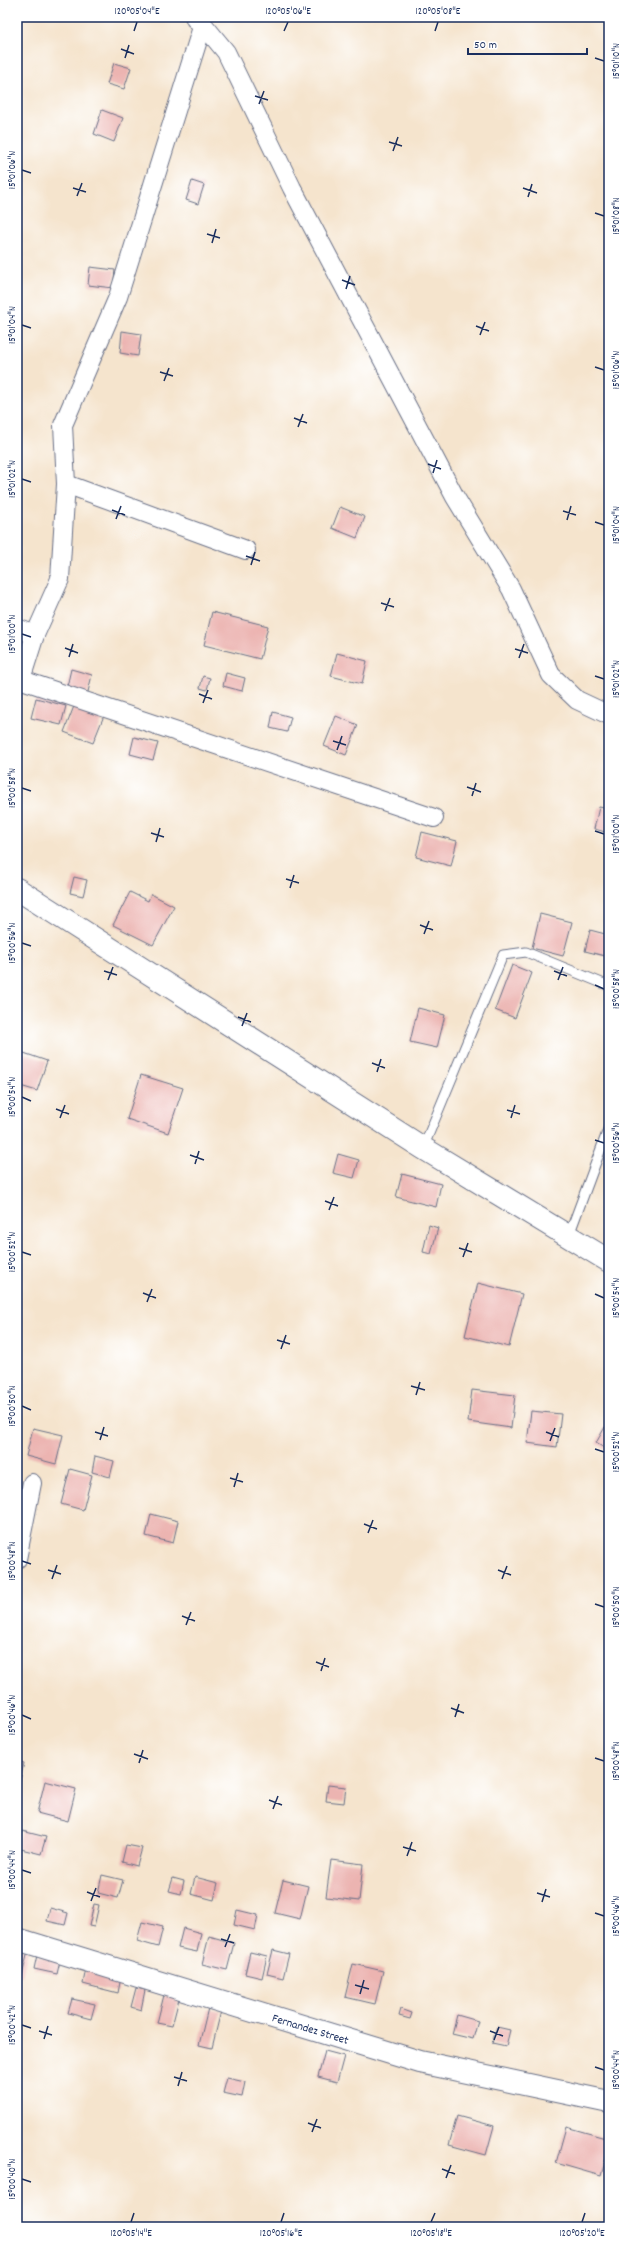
<svg xmlns="http://www.w3.org/2000/svg" width="626" height="2244" font-family="Dekko,sans-serif">
<style>
.building{fill:#ecb4b1}
.lines{fill:none;stroke-linecap:round;stroke-linejoin:round}
.service-casing{stroke:#676e85;stroke-width:11}
.minor-casing{stroke:#676e85;stroke-width:20}
.tertiary-casing{stroke:#676e85;stroke-width:24}
.service{stroke:#fff;stroke-width:9}
.minor{stroke:#fff;stroke-width:18}
.tertiary{stroke:#fff;stroke-width:22}
.ticks{fill:none;stroke:#1b2f5e;stroke-width:1.5}
.labels{text-anchor:middle;stroke-width:4;stroke-linejoin:round;paint-order:stroke}
.street-label{font-size:12px;fill:#1b2f5e;stroke:#fff}
.neatline{fill:none;stroke:#1b2f5e;stroke-width:1.5}
.ticks-label{font-size:10px;text-anchor:middle;fill:#1b2f5e}
</style>
<rect width="100%" height="100%" fill="#fff"/>
<filter id="ink" filterUnits="userSpaceOnUse"><feTurbulence type="fractalNoise" baseFrequency=".025" numOctaves="2"/><feDisplacementMap in="SourceGraphic" scale="8" xChannelSelector="R" yChannelSelector="G"/><feConvolveMatrix kernelMatrix="1 2 1 2 8 2 1 2 1" color-interpolation-filters="sRGB"/></filter>
<filter id="wash" filterUnits="userSpaceOnUse"><feTurbulence type="fractalNoise" baseFrequency=".012" numOctaves="4" result="noise"/><feDisplacementMap in="SourceGraphic" scale="16" xChannelSelector="R" yChannelSelector="G"/><feGaussianBlur stdDeviation="0.9" result="paint"/><feColorMatrix in="noise" values="0 0 0 0 0 0 0 0 0 0 0 0 0 0 0 0 0 1.4 0 .05"/><feComposite in="paint" operator="in"/></filter>
<g filter="url(#wash)">
<rect width="100%" height="100%" fill="#f5e4cd"/>
<g id="blocks">
<g class="building">
<polygon points="114,63 131,68 124,89 107,84"/>
<polygon points="102,110 123,118 114,142 94,134"/>
<polygon points="192,181 204,185 198,204 186,200"/>
<polygon points="90,267 115,270 113,288 88,285"/>
<polygon points="122,331 141,334 138,356 120,353"/>
<polygon points="340,507 365,517 357,538 332,528"/>
<polygon points="212,612 268,626 260,659 204,645"/>
<polygon points="337,653 367,661 362,684 331,676"/>
<polygon points="71,669 92,675 87,696 66,691"/>
<polygon points="226,673 245,678 242,691 223,686"/>
<polygon points="203,676 210,678 207,690 200,688"/>
<polygon points="36,698 66,706 61,725 31,718"/>
<polygon points="76,701 105,713 93,743 64,732"/>
<polygon points="273,712 291,717 287,732 270,728"/>
<polygon points="336,716 358,725 346,755 324,746"/>
<polygon points="134,737 158,743 153,760 130,754"/>
<polygon points="599,807 609,809 609,833 594,829"/>
<polygon points="422,832 457,841 451,866 416,857"/>
<polygon points="74,877 87,880 83,896 70,893"/>
<polygon points="130,892 148,901 151,894 174,906 153,945 113,925"/>
<polygon points="540,914 572,922 563,956 532,948"/>
<polygon points="590,930 609,935 605,956 585,951"/>
<polygon points="512,965 532,973 515,1018 495,1010"/>
<polygon points="418,1008 445,1015 437,1048 410,1042"/>
<polygon points="18,1051 47,1061 37,1091 17,1085"/>
<polygon points="141,1075 183,1088 168,1133 127,1119"/>
<polygon points="338,1154 359,1160 354,1178 333,1173"/>
<polygon points="402,1174 441,1184 436,1207 396,1197"/>
<polygon points="429,1225 438,1228 431,1254 423,1252"/>
<polygon points="478,1283 522,1294 509,1347 465,1336"/>
<polygon points="472,1390 515,1395 511,1428 468,1422"/>
<polygon points="531,1411 561,1414 557,1447 527,1443"/>
<polygon points="605,1427 609,1429 609,1451 596,1443"/>
<polygon points="33,1428 63,1435 56,1464 26,1456"/>
<polygon points="95,1456 114,1461 110,1477 92,1472"/>
<polygon points="70,1469 92,1475 83,1510 61,1504"/>
<polygon points="151,1514 178,1521 173,1543 146,1536"/>
<polygon points="17,1761 24,1763 18,1789 17,1789"/>
<polygon points="45,1781 76,1789 68,1821 37,1813"/>
<polygon points="328,1785 346,1787 344,1803 326,1801"/>
<polygon points="22,1831 46,1837 41,1854 17,1848"/>
<polygon points="126,1845 142,1848 137,1866 122,1862"/>
<polygon points="331,1860 363,1864 359,1901 326,1897"/>
<polygon points="102,1875 123,1880 118,1898 98,1893"/>
<polygon points="195,1877 218,1883 214,1900 191,1894"/>
<polygon points="173,1878 184,1881 181,1894 169,1891"/>
<polygon points="283,1880 308,1886 300,1919 275,1913"/>
<polygon points="94,1904 99,1905 94,1927 89,1926"/>
<polygon points="50,1908 68,1913 65,1925 47,1921"/>
<polygon points="237,1910 258,1915 255,1930 234,1925"/>
<polygon points="142,1922 163,1927 158,1947 137,1941"/>
<polygon points="183,1928 201,1933 197,1952 178,1948"/>
<polygon points="209,1936 234,1943 227,1970 202,1964"/>
<polygon points="17,1948 28,1951 22,1976 17,1975"/>
<polygon points="273,1950 289,1954 283,1978 267,1974"/>
<polygon points="250,1952 267,1956 262,1978 245,1974"/>
<polygon points="37,1955 60,1961 57,1974 34,1969"/>
<polygon points="353,1964 383,1971 375,2004 345,1997"/>
<polygon points="86,1968 121,1977 118,1993 83,1984"/>
<polygon points="136,1988 145,1990 141,2010 131,2007"/>
<polygon points="164,1995 179,1999 172,2026 157,2023"/>
<polygon points="72,1999 95,2004 91,2019 68,2013"/>
<polygon points="208,2008 221,2011 212,2048 199,2045"/>
<polygon points="401,2009 412,2013 410,2019 399,2016"/>
<polygon points="457,2015 478,2021 473,2039 452,2034"/>
<polygon points="497,2027 510,2030 506,2046 492,2043"/>
<polygon points="325,2051 344,2056 337,2082 318,2077"/>
<polygon points="227,2078 245,2082 242,2097 223,2093"/>
<polygon points="457,2116 494,2126 486,2155 449,2145"/>
<polygon points="566,2127 609,2139 609,2146 601,2176 556,2163"/>
</g>
</g>
</g>
<g filter="url(#ink)">
<use href="#blocks" fill-opacity="0" stroke="#676e85" stroke-width="1"/>
<g class="lines">
<g class="service-casing">
<g id="service">
<polyline points="423,1148 503,955 526,952 609,986"/>
<polyline points="569,1235 609,1127"/>
</g>
</g>
<g class="minor-casing">
<g id="minor">
<polyline points="195,19 203,24 226,52 292,188 455,497 511,589 551,675 577,700 609,715"/>
<polyline points="203,24 118,297 63,425 66,484 60,579 35,635 22,676 25,681 434,818"/>
<polyline points="66,484 246,550"/>
<polyline points="17,628 35,635"/>
<polyline points="17,1559 32,1483"/>
</g>
</g>
<g class="tertiary-casing">
<g id="tertiary">
<polyline points="17,889 423,1148 609,1261"/>
<path id="s1" d="M17 1939 420 2062 609 2102"/>
</g>
</g>
<use href="#service" class="service"/>
<use href="#minor" class="minor"/>
<use href="#tertiary" class="tertiary"/>
</g>
</g>
<path class="ticks" d="M134 31 137 22M284 31 288 22M435 31 438 22M121 49 134 54M125 58 129 45M595 58 604 61M255 96 268 100M259 104 264 91M389 142 402 146M393 151 398 137M22 170 31 173M73 188 86 192M523 188 537 193M77 196 82 183M528 197 532 184M595 213 604 216M207 234 220 238M212 243 216 229M342 280 355 285M346 289 350 276M22 325 31 328M476 326 489 331M480 335 485 322M595 367 604 370M160 372 173 376M164 381 169 368M294 418 307 423M298 427 303 414M428 464 441 469M433 473 437 460M22 479 31 482M112 510 125 515M563 511 576 515M116 519 121 506M567 520 571 506M595 522 604 525M246 556 260 561M251 565 255 552M381 603 394 607M385 611 390 598M22 634 31 637M65 648 78 653M515 649 528 653M69 657 73 644M519 658 524 644M595 676 604 679M199 694 212 699M203 703 208 690M333 741 346 745M337 750 342 736M467 787 481 792M22 788 31 791M472 796 476 783M595 831 604 834M151 833 164 837M156 842 160 828M286 879 299 883M290 888 294 875M420 925 433 930M424 934 429 921M22 943 31 946M104 971 117 975M554 971 567 976M108 980 113 967M558 980 563 967M595 985 604 989M238 1017 251 1022M242 1026 247 1013M372 1063 385 1068M377 1072 381 1059M22 1097 31 1101M56 1109 69 1114M507 1110 520 1114M60 1118 65 1105M511 1118 515 1105M595 1140 604 1143M190 1155 204 1160M195 1164 199 1151M325 1201 338 1206M329 1210 334 1197M459 1248 472 1252M22 1252 31 1255M463 1257 468 1243M143 1293 156 1298M595 1294 604 1298M147 1302 152 1289M277 1340 290 1344M281 1349 286 1335M411 1386 425 1390M416 1395 420 1382M22 1406 31 1410M95 1432 108 1436M546 1432 559 1437M100 1440 104 1427M550 1441 555 1428M595 1449 604 1452M230 1478 243 1482M234 1487 238 1473M364 1524 377 1529M368 1533 373 1520M22 1561 31 1564M48 1570 61 1574M498 1570 511 1575M52 1579 57 1565M502 1579 507 1566M595 1604 604 1607M182 1616 195 1621M186 1625 191 1612M316 1662 329 1667M321 1671 325 1658M451 1708 464 1713M22 1715 31 1719M455 1717 459 1704M134 1754 148 1759M595 1758 604 1761M139 1763 143 1750M269 1800 282 1805M273 1809 278 1796M403 1847 416 1851M407 1856 412 1842M22 1870 31 1873M87 1892 100 1897M537 1893 550 1897M91 1901 96 1888M542 1902 546 1889M595 1913 604 1916M221 1939 234 1943M225 1947 230 1934M355 1985 369 1989M360 1994 364 1980M22 2025 31 2028M39 2031 52 2035M490 2031 503 2036M44 2039 48 2026M494 2040 499 2027M595 2067 604 2070M174 2077 187 2081M178 2086 182 2072M308 2123 321 2128M312 2132 317 2119M442 2169 455 2174M446 2178 451 2165M22 2179 31 2182M131 2222 134 2213M281 2222 284 2213M431 2222 435 2213M582 2222 585 2213"/>
<g class="labels">
<g class="street-label">
<text dy="4" stroke="none"><textPath href="#s1" startOffset="307">Fernandez Street</textPath></text>
</g>
</g>
<rect width="626" height="2244" fill="none" stroke="#fff" stroke-width="44"/>
<path d="M468 48v6h119v-6" fill="none" stroke="#1b2f5e" stroke-width="2"/>
<text x="474" y="48" font-size="12" fill="#1b2f5e" stroke="#ffffff" stroke-width="3" paint-order="stroke">50 m</text>
<rect x="22" y="22" width="582" height="2200" class="neatline"/>
<g class="ticks-label">
<text x="137" y="14">120°05'04"E</text>
<text x="288" y="14">120°05'06"E</text>
<text x="438" y="14">120°05'08"E</text>
<text transform="translate(615 61) rotate(-90)" y="4">15°01'10"N</text>
<text transform="translate(11 170) rotate(-90)" y="4">15°01'06"N</text>
<text transform="translate(615 216) rotate(-90)" y="4">15°01'08"N</text>
<text transform="translate(11 325) rotate(-90)" y="4">15°01'04"N</text>
<text transform="translate(615 370) rotate(-90)" y="4">15°01'06"N</text>
<text transform="translate(11 479) rotate(-90)" y="4">15°01'02"N</text>
<text transform="translate(615 525) rotate(-90)" y="4">15°01'04"N</text>
<text transform="translate(11 634) rotate(-90)" y="4">15°01'00"N</text>
<text transform="translate(615 679) rotate(-90)" y="4">15°01'02"N</text>
<text transform="translate(11 788) rotate(-90)" y="4">15°00'58"N</text>
<text transform="translate(615 834) rotate(-90)" y="4">15°01'00"N</text>
<text transform="translate(11 943) rotate(-90)" y="4">15°00'56"N</text>
<text transform="translate(615 989) rotate(-90)" y="4">15°00'58"N</text>
<text transform="translate(11 1097) rotate(-90)" y="4">15°00'54"N</text>
<text transform="translate(615 1143) rotate(-90)" y="4">15°00'56"N</text>
<text transform="translate(11 1252) rotate(-90)" y="4">15°00'52"N</text>
<text transform="translate(615 1298) rotate(-90)" y="4">15°00'54"N</text>
<text transform="translate(11 1406) rotate(-90)" y="4">15°00'50"N</text>
<text transform="translate(615 1452) rotate(-90)" y="4">15°00'52"N</text>
<text transform="translate(11 1561) rotate(-90)" y="4">15°00'48"N</text>
<text transform="translate(615 1607) rotate(-90)" y="4">15°00'50"N</text>
<text transform="translate(11 1715) rotate(-90)" y="4">15°00'46"N</text>
<text transform="translate(615 1761) rotate(-90)" y="4">15°00'48"N</text>
<text transform="translate(11 1870) rotate(-90)" y="4">15°00'44"N</text>
<text transform="translate(615 1916) rotate(-90)" y="4">15°00'46"N</text>
<text transform="translate(11 2025) rotate(-90)" y="4">15°00'42"N</text>
<text transform="translate(615 2070) rotate(-90)" y="4">15°00'44"N</text>
<text transform="translate(11 2179) rotate(-90)" y="4">15°00'40"N</text>
<text x="131" y="2236">120°05'14"E</text>
<text x="281" y="2236">120°05'16"E</text>
<text x="431" y="2236">120°05'18"E</text>
<text x="582" y="2236">120°05'20"E</text>
</g>
</svg>
